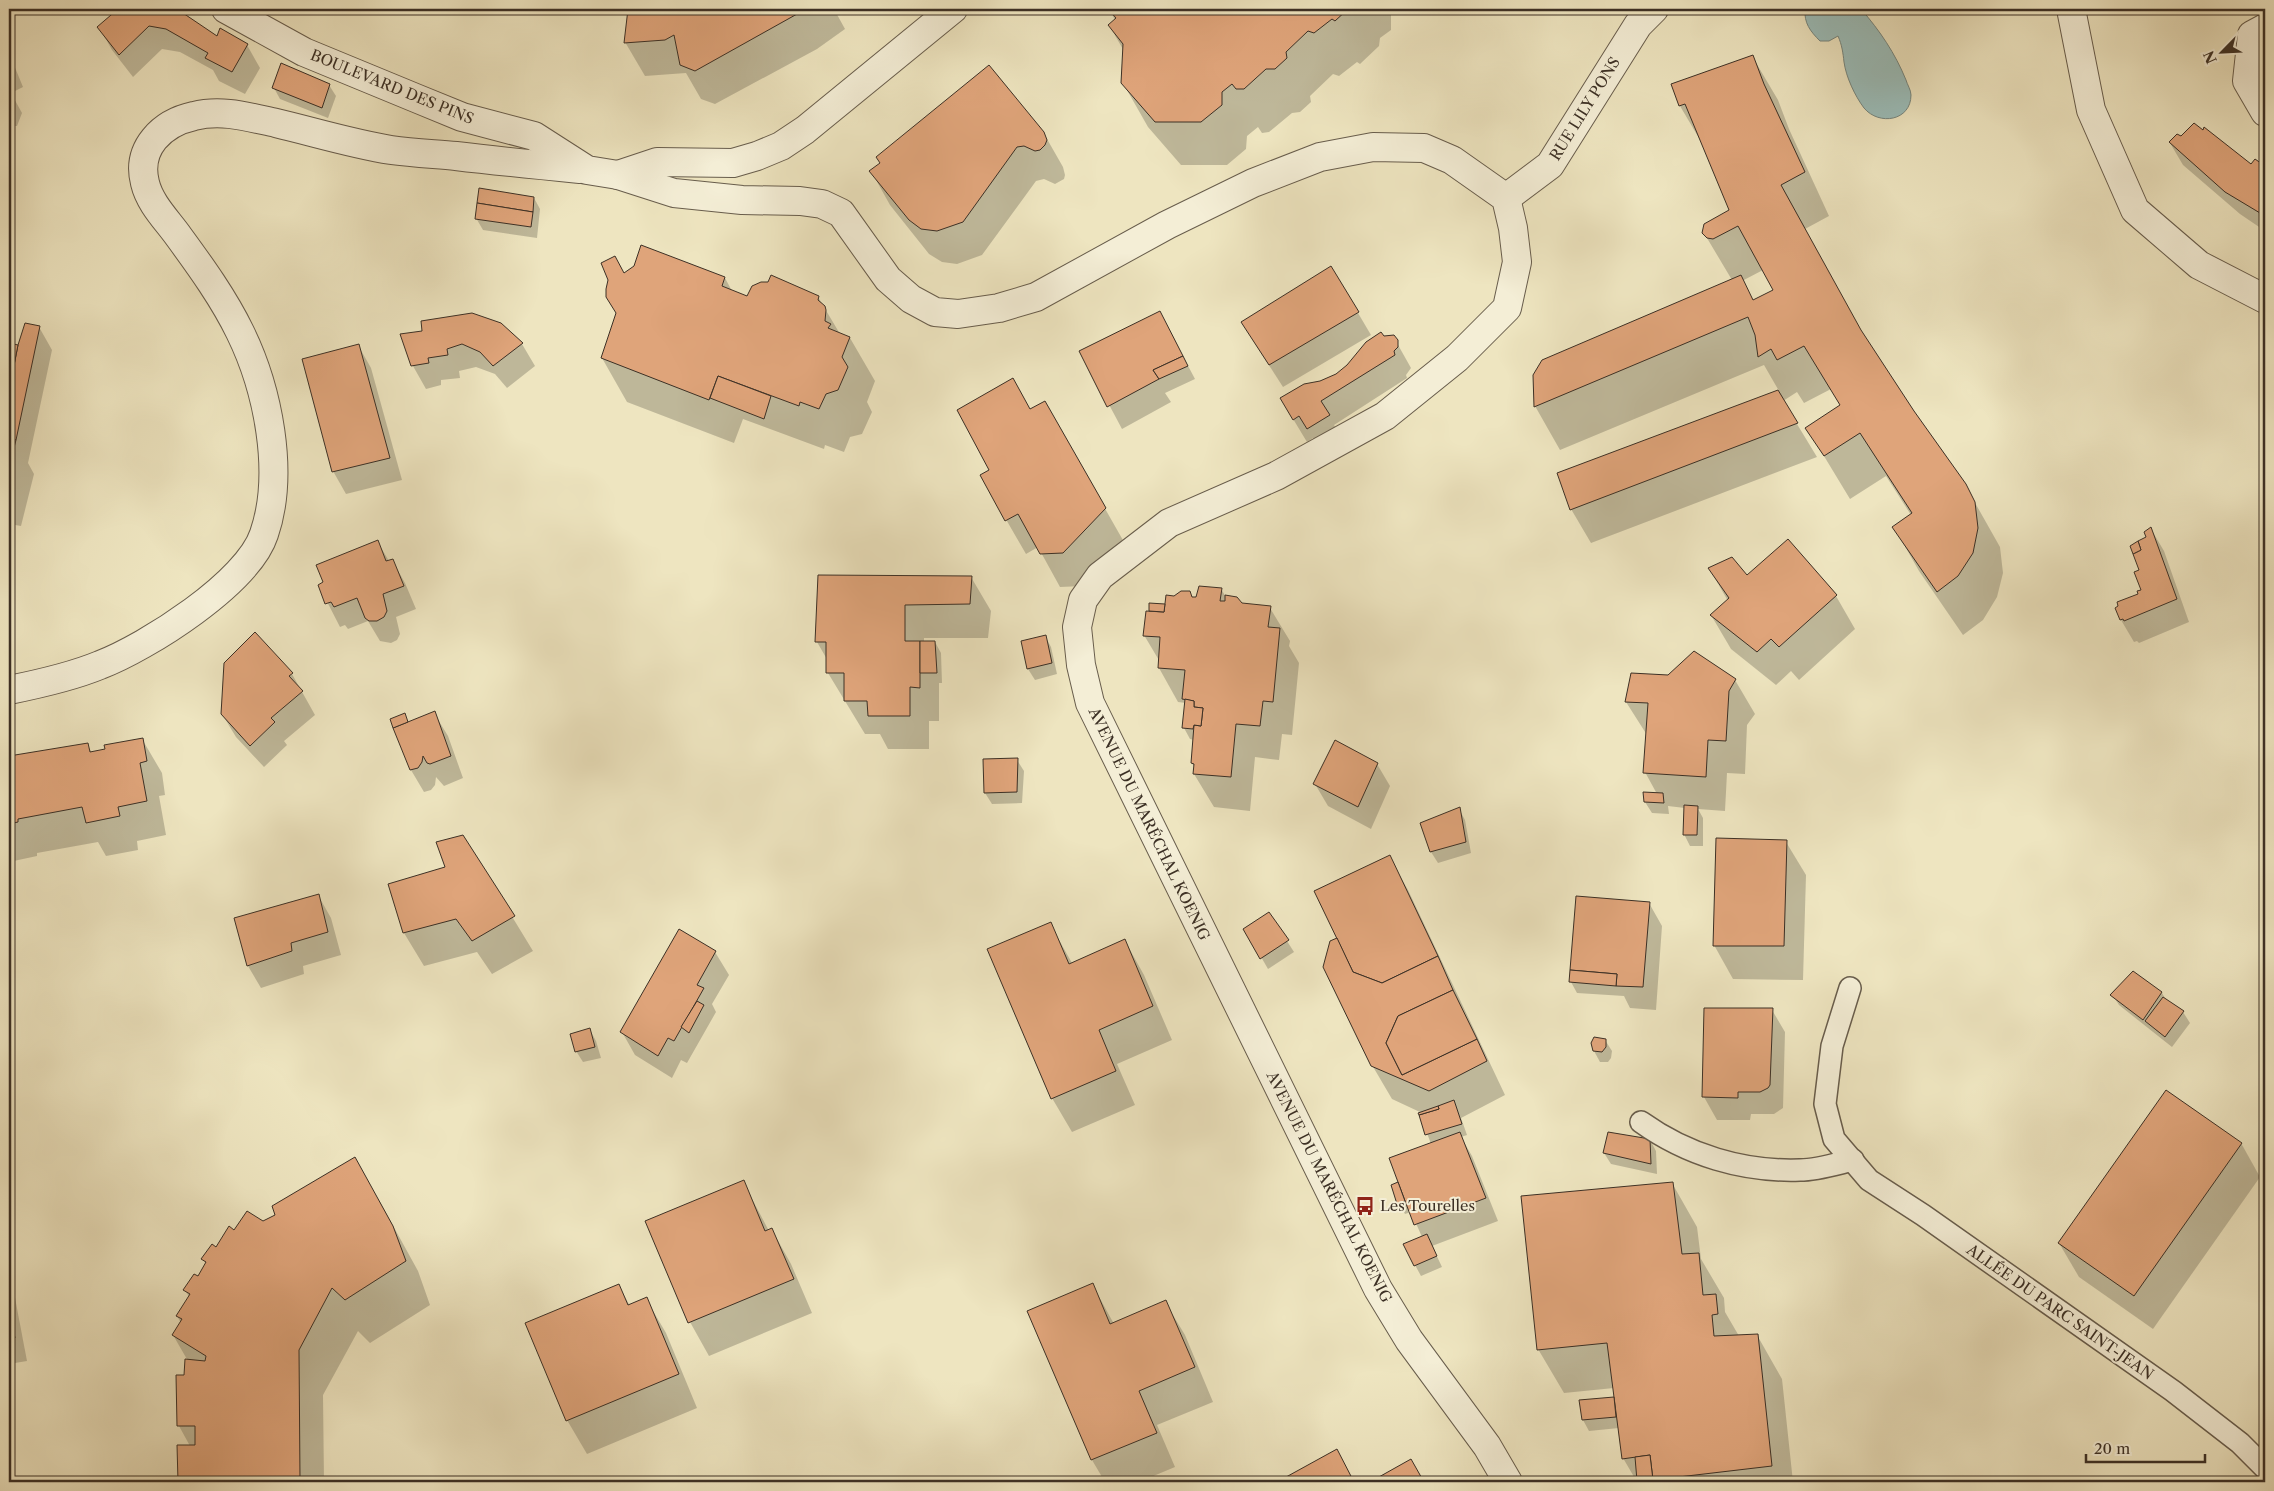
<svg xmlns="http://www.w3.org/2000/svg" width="2274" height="1491" font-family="'Libre Caslon Text',serif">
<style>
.water{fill:#9bbdb9;stroke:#75857e}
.shadow{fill:#0003;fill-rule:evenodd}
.building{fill:#dfa47a;stroke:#3c3025}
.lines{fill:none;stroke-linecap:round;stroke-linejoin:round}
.service-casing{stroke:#685d4c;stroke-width:24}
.minor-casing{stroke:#685d4c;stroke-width:30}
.service{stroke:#f4eed6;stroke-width:21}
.minor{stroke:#f4eed6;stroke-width:28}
.labels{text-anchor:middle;stroke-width:4;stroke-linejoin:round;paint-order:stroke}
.street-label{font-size:15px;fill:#3c3025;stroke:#f4eed6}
.poi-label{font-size:15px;fill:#3c3025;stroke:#f4eed6;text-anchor:start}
</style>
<rect width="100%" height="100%" fill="#eee5c0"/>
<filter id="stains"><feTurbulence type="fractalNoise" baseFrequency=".004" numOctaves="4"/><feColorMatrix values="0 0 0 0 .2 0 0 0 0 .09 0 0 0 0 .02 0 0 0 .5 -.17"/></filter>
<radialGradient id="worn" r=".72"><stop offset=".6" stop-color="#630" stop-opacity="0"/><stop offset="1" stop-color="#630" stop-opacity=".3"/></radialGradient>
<path class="water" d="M1805 9H1861C1880 31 1895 53 1906 80 1907 84 1911 90 1911 95 1911 121 1879 126 1864 108 1855 96 1846 77 1844 62 1843 53 1842 45 1838 36L1829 41H1820C1810 31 1804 23 1805 9Z"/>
<g class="shadow">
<polygon points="120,9 175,9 218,38 247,45 260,68 245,94 219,81 213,70 180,52 162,49 133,77 112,50 99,27"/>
<polygon points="629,9 834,9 845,29 817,49 715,104 701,99 686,73 645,76 625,42"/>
<polygon points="1109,9 1387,9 1391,15 1391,30 1380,38 1379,46 1360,64 1357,62 1339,76 1333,74 1310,96 1311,102 1300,112 1292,113 1269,132 1262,133 1258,127 1247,136 1246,149 1227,165 1181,165 1148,127 1123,83 1124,51 1109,25 1115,20"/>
<polygon points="9,53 23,87 11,93 22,113 17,126 9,126"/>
<path d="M1752 56 1778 100 1789 129 1829 216 1805 229 1867 342 1913 412 1965 485 2000 547 2003 573 1997 597 1983 620 1963 635 1919 571 1894 527 1911 515 1886 476 1850 499 1807 428 1841 406 1831 389 1804 403 1797 392 1783 401 1817 457 1591 543 1571 509 1558 474 1779 391 1764 365 1560 450 1535 406 1732 280 1704 233 1731 210 1706 150 1680 106 1672 85ZM1763 270 1775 290 1754 301 1742 281Z"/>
<polygon points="329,85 336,96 328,118 280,99 274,88"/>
<polygon points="1043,132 1063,167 1065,175 1064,179 1055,184 1044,179 1036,181 982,255 957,264 942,262 929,254 890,205 871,171"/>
<polygon points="2181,138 2252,165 2255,161 2265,168 2265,231 2240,214 2183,165 2170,143"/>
<polygon points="534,198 540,209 537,238 483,230 476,218"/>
<polygon points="642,247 725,278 732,291 747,297 818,297 840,334 850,338 875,381 867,402 872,412 862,434 850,437 844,452 825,445 824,449 743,419 734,443 627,402 602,358 617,314 624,274 635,267"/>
<polygon points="1160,313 1195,379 1165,393 1171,402 1122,429 1081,352"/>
<polygon points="1358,313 1371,335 1283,387 1256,345"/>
<polygon points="39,327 52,350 28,463 34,474 21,526 9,524 9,339 12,345 19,346"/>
<polygon points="402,335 522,344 535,366 507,388 495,374 476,367 459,371 460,378 441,380 441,385 426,389 413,366"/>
<polygon points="1393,336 1411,368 1406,375 1407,378 1334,425 1342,439 1321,451 1313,438 1307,442 1281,399 1336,375 1384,337"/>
<polygon points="358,345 371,368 402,480 346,494 333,471"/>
<polygon points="1045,403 1124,542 1083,586 1060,587 1038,547 1026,554 981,476 991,470 1030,411"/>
<polygon points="2151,529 2164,551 2189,622 2139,643 2137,641 2134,642 2121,620 2142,590 2141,571"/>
<polygon points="377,541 389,561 392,560 405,583 416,609 396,617 400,634 397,640 391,643 380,641 368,621 348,629 345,625 340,627 319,586"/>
<polygon points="1709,568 1836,596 1855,629 1799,680 1791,671 1776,685 1731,649 1711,615 1728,601"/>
<polygon points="971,577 991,611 988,638 924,638 924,642 935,642 941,653 942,683 939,683 939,721 929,721 929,749 888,749 880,734 865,734 828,673 828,661 817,642"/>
<polygon points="1221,589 1226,597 1242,605 1270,608 1290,641 1289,646 1299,663 1292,735 1282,734 1279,760 1255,757 1250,811 1214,807 1194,774 1195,769 1192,763 1194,740 1190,739 1184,728 1186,703 1178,702 1159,668 1160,662 1144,635 1151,604 1164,606 1175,597 1189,592 1193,598"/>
<polygon points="1045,636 1051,647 1057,674 1035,680 1028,669 1023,642"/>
<polygon points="1694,653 1735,680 1755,714 1747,725 1745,774 1727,773 1725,811 1698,809 1703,818 1703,846 1690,846 1684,834 1685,808 1668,806 1669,814 1652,813 1645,802 1657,794 1645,772 1647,735 1626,702 1668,676"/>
<polygon points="292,674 315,715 284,741 287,745 264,767 236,737 222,714"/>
<polygon points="434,713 448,736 463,778 444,786 436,777 435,785 431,790 424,792 411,770 404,715 409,723"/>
<polygon points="142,739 162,773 165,795 159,796 166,835 137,841 138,850 106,856 98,842 37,853 37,856 9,862 9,757 87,744 92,753"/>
<polygon points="1017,760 1024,771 1022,803 992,804 985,793"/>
<polygon points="1377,764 1390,786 1371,829 1328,806 1315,784"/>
<polygon points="1459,809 1465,820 1471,853 1438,863 1431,852 1422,824"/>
<polygon points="463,836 533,951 492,974 477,952 424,966 404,933 389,885 446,868"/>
<polygon points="1786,842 1806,875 1803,980 1733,979 1714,945"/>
<polygon points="1389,856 1408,890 1505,1095 1461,1118 1467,1135 1461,1137 1472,1156 1498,1221 1432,1246 1442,1267 1421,1276 1415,1265 1422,1237 1411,1212 1405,1214 1399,1203 1397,1184 1431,1144 1420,1114 1422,1113 1392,1099 1372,1065 1338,939"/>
<polygon points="318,895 331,918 341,955 303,966 304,974 261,988 248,966"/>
<polygon points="1649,903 1662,926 1656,1010 1630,1008 1624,996 1577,993 1571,982"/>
<polygon points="1269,913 1294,952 1268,969 1245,929"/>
<polygon points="1050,924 1072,963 1125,941 1144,975 1172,1040 1117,1064 1135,1105 1072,1132 1052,1098 988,950"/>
<polygon points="679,931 715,952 729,975 712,1004 716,1012 687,1063 681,1060 672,1078 635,1055 622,1032"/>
<polygon points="2133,973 2162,993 2166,1000 2183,1012 2190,1023 2172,1047 2119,1005 2112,994"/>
<polygon points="1772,1010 1785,1032 1783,1108 1774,1114 1751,1114 1750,1120 1717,1120 1704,1097"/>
<polygon points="590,1030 596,1041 601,1058 583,1062 576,1051"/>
<polygon points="1605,1040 1612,1051 1611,1058 1608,1062 1600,1062 1594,1051"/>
<polygon points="1650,1140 1656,1151 1657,1174 1611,1164 1604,1153"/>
<polygon points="2241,1143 2260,1177 2153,1329 2079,1277 2059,1243"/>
<polygon points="743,1182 769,1231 772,1230 791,1264 812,1313 709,1356 690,1322"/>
<polygon points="1672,1183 1697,1227 1701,1259 1724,1298 1725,1312 1739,1336 1757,1335 1782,1379 1793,1482 1637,1482 1623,1458 1619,1428 1589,1431 1583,1420 1613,1398 1616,1403 1614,1388 1564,1393 1538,1349"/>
<polygon points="380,1202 418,1271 430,1305 370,1343 358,1331 323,1395 324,1482 179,1482 178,1446 190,1446 179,1426 188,1361 173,1335 181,1323 177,1316 189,1297 185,1290 198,1278 206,1264 203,1259 235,1231 263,1222"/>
<polygon points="9,1276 12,1282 27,1361 9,1364"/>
<polygon points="1092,1284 1114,1324 1165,1302 1185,1335 1213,1402 1157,1425 1175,1467 1139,1482 1105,1482 1092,1460 1029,1312"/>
<polygon points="619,1286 630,1306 646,1299 666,1333 697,1408 587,1454 567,1420"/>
<polygon points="1336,1451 1354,1482 1280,1482"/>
<polygon points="1411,1461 1423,1482 1373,1482"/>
</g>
<g class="building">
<polygon points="118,9 177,9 217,36 220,28 248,44 232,72 205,58 208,53 166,29 149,26 119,55 97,27"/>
<polygon points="628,9 806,9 695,71 680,65 674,35 665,40 624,43"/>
<polygon points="1108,9 1348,9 1335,21 1332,19 1314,33 1308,31 1286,52 1287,58 1275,69 1266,69 1244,89 1236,89 1232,84 1222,92 1222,105 1201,122 1155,122 1121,83 1123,44 1108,25 1116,18"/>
<polygon points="1753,55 1764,84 1805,172 1781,185 1861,330 1914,411 1966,484 1975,502 1978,528 1973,553 1958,576 1937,592 1892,527 1912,513 1860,433 1824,456 1805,428 1840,405 1804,346 1777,360 1771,349 1758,357 1755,335 1748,317 1534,407 1533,375 1542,360 1741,275 1753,300 1773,290 1738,226 1713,239 1707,238 1702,233 1704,224 1729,210 1685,104 1679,106 1671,84"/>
<polygon points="281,63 330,84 322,108 272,88"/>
<polygon points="989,65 1044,132 1047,140 1045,145 1040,150 1035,151 1024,146 1017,147 963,222 937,231 921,229 909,220 869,171 880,163 876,157"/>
<polygon points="2194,123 2203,130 2204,127 2251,164 2255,159 2265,166 2265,216 2225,192 2169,142 2177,134 2181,136"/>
<polygon points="479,188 534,197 533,212 477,203"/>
<polygon points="477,203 533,212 531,227 475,219"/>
<polygon points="641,245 725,277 722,286 747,296 752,286 761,282 768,282 771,275 819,296 818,300 825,306 826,310 825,321 831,324 828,328 850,337 842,357 848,367 838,390 826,394 819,409 800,402 799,406 718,376 709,400 601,358 616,313 606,297 606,289 608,280 601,263 615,256 624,273 634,266"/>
<polygon points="1331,266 1359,312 1269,365 1241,322"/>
<polygon points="1160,311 1183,356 1153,370 1159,379 1107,407 1079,351"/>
<polygon points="472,313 501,323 523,343 493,366 480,352 462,344 447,349 448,355 428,358 429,363 411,366 400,334 422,331 421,321"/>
<polygon points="25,323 40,326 16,440 9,438 9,391 18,345"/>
<polygon points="1381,332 1384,336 1394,335 1398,340 1398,347 1394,351 1395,355 1321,401 1330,415 1307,429 1299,416 1293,420 1280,398 1304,384 1320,381 1336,374 1347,365 1366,342"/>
<polygon points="9,343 18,345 9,391"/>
<polygon points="359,344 390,458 332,472 302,359"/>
<polygon points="1183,356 1188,366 1159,379 1153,370"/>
<polygon points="718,376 771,396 764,419 710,398"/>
<polygon points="1013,378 1030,409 1045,401 1106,508 1063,553 1040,554 1018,514 1005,521 980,475 989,470 957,410"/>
<polygon points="1778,390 1798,423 1570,510 1557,473"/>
<polygon points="9,438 16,440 9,467"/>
<polygon points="2151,527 2177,599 2124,621 2123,619 2120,620 2115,608 2118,606 2117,602 2138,594 2137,591 2141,590 2134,572 2139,570 2133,554 2141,550 2138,541 2146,537 2144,532"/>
<polygon points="1788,539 1837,595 1779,647 1771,639 1757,652 1710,615 1729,598 1708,568 1732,557 1747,575"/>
<polygon points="378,540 386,561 393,559 404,586 383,594 387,611 384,617 377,621 369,621 365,618 357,598 334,607 331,602 325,604 318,585 323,582 316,565"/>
<polygon points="2138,541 2141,550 2133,554 2130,546"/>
<polygon points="818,575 972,576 970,604 905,605 905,641 920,641 920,688 910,687 910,716 868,716 867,701 844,701 844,673 826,673 826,642 815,642"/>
<polygon points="1199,586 1222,588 1220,601 1225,601 1225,595 1237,597 1242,603 1271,606 1268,627 1280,628 1273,702 1263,701 1260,726 1236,724 1231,777 1193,774 1194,764 1191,763 1194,725 1201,726 1203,708 1194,707 1194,701 1182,699 1185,670 1158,668 1160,637 1143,636 1146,611 1164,612 1166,595 1174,596 1181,591 1190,591 1192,597 1196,597"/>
<polygon points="1149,603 1165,604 1164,612 1149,611"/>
<polygon points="255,632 293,673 289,676 303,691 271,718 275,722 250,746 221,714 224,663"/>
<polygon points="1046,635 1052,663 1027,669 1021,641"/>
<polygon points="920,641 935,641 937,673 920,673"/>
<polygon points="1694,651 1736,679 1729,691 1726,741 1708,740 1706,777 1643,773 1648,703 1625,702 1631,673 1668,675"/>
<polygon points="1185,699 1194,701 1194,707 1203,708 1201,726 1194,725 1193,729 1182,728"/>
<polygon points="435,711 451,756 430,764 427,763 423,756 422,762 418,768 410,770 393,728"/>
<polygon points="405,713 408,722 393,728 390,719"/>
<polygon points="143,738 147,761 140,763 147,801 118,807 120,816 86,823 82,807 18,819 18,822 9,824 9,756 88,743 90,752 105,749 104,745"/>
<polygon points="1335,740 1378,763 1358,807 1313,784"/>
<polygon points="1018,758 1017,792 984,793 983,759"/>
<polygon points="1643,792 1663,793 1664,803 1644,802"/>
<polygon points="1684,805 1698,806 1697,835 1683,835"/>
<polygon points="1460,807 1466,842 1430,852 1420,823"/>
<polygon points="463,835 515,916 472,941 456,919 403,933 388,884 445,867 436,842"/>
<polygon points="1716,838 1787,840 1784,946 1713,946"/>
<polygon points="1390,855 1438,956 1382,983 1353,972 1314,891"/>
<polygon points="319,894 328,932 291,943 292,951 247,966 234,918"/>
<polygon points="1576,896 1650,902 1643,987 1616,986 1617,974 1570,970"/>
<polygon points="1269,912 1289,940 1260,959 1243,929"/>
<polygon points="1051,922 1069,964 1125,939 1153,1006 1099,1030 1116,1071 1051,1099 987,949"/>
<polygon points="679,929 716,951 697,985 704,988 674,1041 668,1038 658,1056 620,1032"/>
<polygon points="1337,938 1353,972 1382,983 1438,956 1453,990 1398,1016 1386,1043 1402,1075 1477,1039 1487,1061 1429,1091 1371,1066 1323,967 1330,941"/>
<polygon points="1570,970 1617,974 1616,986 1569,982"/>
<polygon points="2133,971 2162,992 2143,1020 2110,995"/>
<polygon points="1453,990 1477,1039 1402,1075 1386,1043 1398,1016"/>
<polygon points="2163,997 2184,1011 2165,1037 2145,1021"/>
<polygon points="697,1001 704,1005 689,1033 681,1027"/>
<polygon points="1704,1008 1773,1008 1770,1085 1768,1088 1760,1092 1738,1092 1738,1098 1702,1097"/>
<polygon points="590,1028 595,1047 575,1052 570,1034"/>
<polygon points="1594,1037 1606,1039 1606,1047 1602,1052 1593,1051 1591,1043"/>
<polygon points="2166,1090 2242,1143 2134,1296 2058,1243"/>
<polygon points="1454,1100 1462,1124 1425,1135 1419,1115 1439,1109 1438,1106"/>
<polygon points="1438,1106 1439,1109 1419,1115 1418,1113"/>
<polygon points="1460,1132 1486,1198 1414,1225 1389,1158"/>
<polygon points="1608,1132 1650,1139 1651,1164 1603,1153"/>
<polygon points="355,1157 393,1226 406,1261 345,1300 332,1288 299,1350 300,1480 292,1482 178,1482 177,1445 195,1445 195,1426 177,1426 176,1375 184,1375 185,1359 205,1361 206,1356 172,1335 182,1319 176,1316 190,1294 183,1290 194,1274 198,1276 206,1262 201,1259 212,1244 216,1247 229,1226 234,1230 247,1211 263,1221 275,1215 272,1206"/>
<polygon points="744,1180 765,1231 772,1228 794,1279 688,1323 645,1221"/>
<polygon points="1398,1182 1405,1201 1397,1204 1391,1185"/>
<polygon points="1673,1182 1682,1254 1699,1253 1703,1295 1716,1294 1718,1314 1712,1315 1714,1336 1758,1334 1772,1466 1653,1480 1650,1455 1622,1459 1607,1343 1537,1350 1521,1196"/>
<polygon points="1427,1234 1437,1256 1414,1266 1403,1244"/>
<polygon points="1093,1283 1110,1324 1166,1300 1195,1367 1139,1391 1157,1433 1091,1460 1027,1311"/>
<polygon points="619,1284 628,1305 647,1297 679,1374 566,1421 525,1323"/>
<polygon points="9,1307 15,1338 9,1339"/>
<polygon points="1614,1397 1616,1417 1582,1420 1579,1400"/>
<polygon points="1337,1449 1354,1482 1277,1482"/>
<polygon points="1650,1455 1653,1480 1637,1481 1635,1457"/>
<polygon points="1411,1459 1424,1482 1370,1482"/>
<polygon points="136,1478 137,1482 113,1482"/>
</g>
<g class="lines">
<g class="service-casing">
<g id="service">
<polyline points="1850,988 1832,1046 1825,1104 1834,1139 1869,1180 1923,1215 2173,1391 2240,1443 2265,1468"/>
<path d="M1641 1122C1687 1155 1743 1172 1800 1170 1817 1170 1836 1164 1853 1160"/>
</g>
</g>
<g class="minor-casing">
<g id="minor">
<polyline points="226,9 304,52 418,99 462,117 534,136 587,170 618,175 674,193 742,200 800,201 822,204 841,213 888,279 911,299 935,312 958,314 999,308 1036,297 1167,225 1253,183 1320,157 1373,147 1424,148 1452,160 1506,198 1513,228 1517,262 1507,308 1457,358 1385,416 1276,476 1169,523 1100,576 1083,600 1077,627 1081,665 1090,703 1378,1289 1409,1340 1487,1446 1508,1482"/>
<polyline points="2071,9 2091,110 2135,210 2199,265 2265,299"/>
<polyline points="2265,28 2252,35 2247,81 2265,112"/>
<polyline points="618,175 657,162 733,163 757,156 781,146 805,130 953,9"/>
<polyline points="1506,198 1550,165 1638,25 1654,9"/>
<path d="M9 690C39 684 71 677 100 665 147 647 248 583 264 534 285 473 268 389 240 332 224 299 201 267 179 237 167 220 150 204 145 183 136 148 162 123 194 116 222 109 248 117 276 123 314 132 353 144 391 150 413 153 435 154 456 156 498 161 539 165 580 169"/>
</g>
</g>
<use href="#service" class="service"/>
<use href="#minor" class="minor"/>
</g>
<defs>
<g id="bus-bare" transform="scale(1.5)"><path d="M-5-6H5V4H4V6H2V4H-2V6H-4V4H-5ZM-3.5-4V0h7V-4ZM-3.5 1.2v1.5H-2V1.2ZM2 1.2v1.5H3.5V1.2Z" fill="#8f2418" stroke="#f4eed6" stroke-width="2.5" paint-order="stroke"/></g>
</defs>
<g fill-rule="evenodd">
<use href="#bus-bare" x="1365" y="1206"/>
</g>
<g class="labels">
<g class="street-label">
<text transform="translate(392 87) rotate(22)" y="5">BOULEVARD DES PINS</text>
<text transform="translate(1585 109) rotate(-58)" y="5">RUE LILY PONS</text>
<text transform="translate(1149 824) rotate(64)" y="5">AVENUE DU MARÉCHAL KOENIG</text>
<text transform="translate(1329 1187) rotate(63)" y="5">AVENUE DU MARÉCHAL KOENIG</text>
<text transform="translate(2060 1312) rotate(35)" y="5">ALLÉE DU PARC SAINT-JEAN</text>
</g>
<g class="poi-label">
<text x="1380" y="1211">Les Tourelles</text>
</g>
</g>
<rect width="2274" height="1491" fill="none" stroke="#eee5c0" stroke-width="30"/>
<rect x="10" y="10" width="2254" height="1471" fill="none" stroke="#3c3025" stroke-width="2.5"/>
<rect x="15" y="15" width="2244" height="1461" fill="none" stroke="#3c3025"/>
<g transform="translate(2222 52) rotate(246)" stroke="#f4eed6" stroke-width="4" paint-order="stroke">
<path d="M0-4L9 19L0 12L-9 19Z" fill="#3c3025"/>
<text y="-8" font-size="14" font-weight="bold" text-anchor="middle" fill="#3c3025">N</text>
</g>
<path d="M2086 1454v8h119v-8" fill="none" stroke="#3c3025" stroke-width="2.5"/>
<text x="2094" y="1454" font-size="15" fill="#3c3025" stroke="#f4eed6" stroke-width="4" paint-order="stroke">20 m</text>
<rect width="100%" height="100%" filter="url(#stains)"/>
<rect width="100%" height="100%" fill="url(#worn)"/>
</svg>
